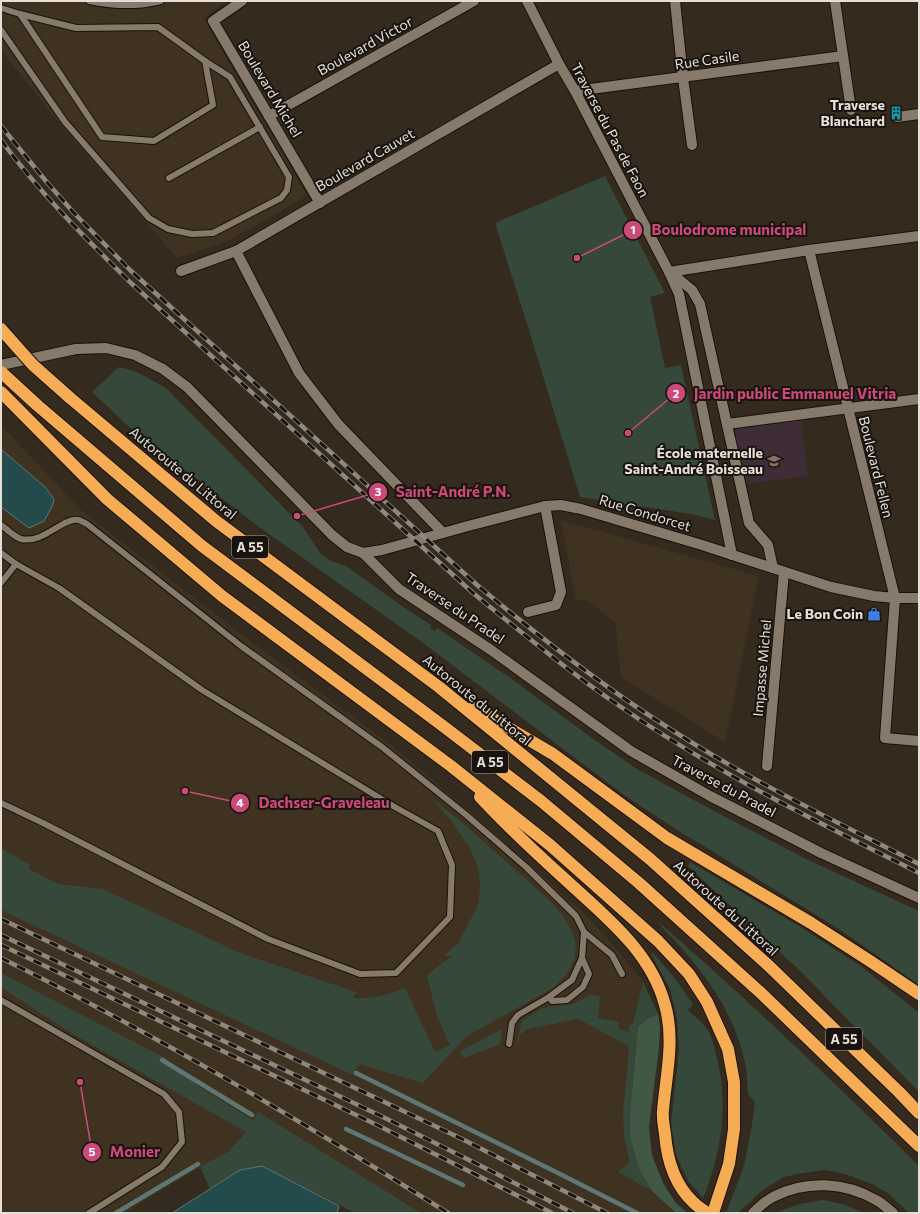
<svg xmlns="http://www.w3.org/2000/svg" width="920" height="1214" font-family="Commissioner,sans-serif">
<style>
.built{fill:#403220}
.education{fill:#3e2d37}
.green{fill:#364839}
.forest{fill:#405844}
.water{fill:#244b4b;stroke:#5e7775}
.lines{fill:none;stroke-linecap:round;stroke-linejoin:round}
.stream{stroke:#5e7775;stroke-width:4.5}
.lane-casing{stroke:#1b1207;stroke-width:8}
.street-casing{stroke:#1b1207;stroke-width:12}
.secondary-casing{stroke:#1b1207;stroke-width:12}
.highway-casing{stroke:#1b1207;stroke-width:14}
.lane{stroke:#867a6c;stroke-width:6}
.street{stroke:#867a6c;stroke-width:10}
.secondary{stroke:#867a6c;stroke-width:10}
.highway{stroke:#f5ac55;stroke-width:12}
.rail-casing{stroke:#90887d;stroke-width:4.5}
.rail{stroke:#18130e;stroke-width:3;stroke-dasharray:9;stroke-linecap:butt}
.highway-bridge-casing{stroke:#1b1207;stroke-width:14;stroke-linecap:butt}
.highway-bridge{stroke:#f5ac55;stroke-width:12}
.labels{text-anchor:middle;stroke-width:4;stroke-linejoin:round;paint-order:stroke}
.shield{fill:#18130e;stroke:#a8a29b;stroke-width:1}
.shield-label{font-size:13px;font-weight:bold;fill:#e5dfd7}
.street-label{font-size:14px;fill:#e5dfd7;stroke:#18130e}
.poi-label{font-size:14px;font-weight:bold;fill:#e5dfd7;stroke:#18130e;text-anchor:end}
.leader{fill:none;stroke:#cb4a7a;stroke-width:1.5}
.callout-dot{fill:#cb4a7a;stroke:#18130e;stroke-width:1.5}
.mark-label{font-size:12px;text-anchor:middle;font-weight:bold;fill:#fff}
.callout-label{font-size:15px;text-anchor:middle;font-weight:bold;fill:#cb4a7a;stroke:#18130e;stroke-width:4;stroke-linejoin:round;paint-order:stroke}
</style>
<rect width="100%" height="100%" fill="#342a1d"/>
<g class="built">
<polygon points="1,1 227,1 203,18 307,196 226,242 177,258 64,129 1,50"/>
<polygon points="1,425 82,511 261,649 364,725 406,757 497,835 587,916 620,953 643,982 658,1014 647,1019 638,1027 652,1191 676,1213 360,1213 235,1145 229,1151 173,1183 125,1213 1,1213"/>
<polygon points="561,520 759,576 725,742 621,677 615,622 588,601 576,600"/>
</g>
<polygon class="education" points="801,420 808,476 745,484 740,446 737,447 735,428"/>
<g class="green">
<polygon points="605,176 665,293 650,297 665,368 681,365 715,520 691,514 580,497 528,327 495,223"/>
<polygon points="119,367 137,372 166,388 303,527 320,553 329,560 346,566 402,606 431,625 430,628 435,631 437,628 509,677 592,738 637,769 712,810 806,859 919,911 919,985 839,929 671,826 624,795 419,640 259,527 128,426 92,392"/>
<path d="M432 799 458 819 549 900 564 917 572 931 576 944 575 958 567 974 553 988 467 1036 423 1083 359 1064 353 1075 1 910V848L30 865 29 869 58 884 103 889 240 953 356 992 353 998C372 999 388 995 405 988L435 1052 450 1045 437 1016 427 976 439 965 453 956H444L459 942 478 905 480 889 479 871 470 848 450 819Z"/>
<polygon points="690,862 799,926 862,967 919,1013 919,1092 798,969 688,866"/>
<path d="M661 924C750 1002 835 1083 919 1166V1213H909L888 1193 872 1184 845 1174 825 1170 803 1173 784 1177 764 1189 738 1213H726L744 1166 751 1130 755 1103C753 1100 749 1096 748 1093 747 1087 747 1080 747 1074 746 1065 743 1054 740 1044 725 997 694 960 660 925Z"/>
<path d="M653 953 673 976 693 1004 688 1010C695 1017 704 1023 709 1032 713 1041 715 1050 717 1059 729 1105 721 1155 703 1198L688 1181 676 1155 671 1123 679 1050 677 1019 670 989 651 954Z"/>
<polygon points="1,973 165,1058 201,1088 253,1120 258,1112 421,1213 355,1213 262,1166 240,1170 210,1189 200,1167 229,1151 246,1132 71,1033 1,987"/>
<polygon points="643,982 658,1014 647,1019 638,1027 630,1113 630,1137 639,1169 652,1191 618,1172 630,1162 624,1137 623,1112 629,1051 628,1046 578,1019 528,1029 520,1034 517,1047 518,1036 522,1021 543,1008 573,1004 591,995 600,996 598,1018 619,1022 618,1028 628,1032 630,1024 633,1024"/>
<polygon points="502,1029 500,1044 467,1057 462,1057 460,1053 464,1049"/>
<path d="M824 1200 845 1205 864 1213H777C792 1205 807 1202 824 1200Z"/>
</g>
<polygon class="forest" points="658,1014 660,1026 659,1048 649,1127 652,1155 663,1183 675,1202 687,1213 676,1213 652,1191 639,1169 630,1137 630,1113 638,1027 647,1019"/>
<g class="water">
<polygon points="1,449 45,487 54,499 53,505 44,521 29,528 1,507"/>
<polygon points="262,1166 339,1206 337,1213 172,1213 240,1170"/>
</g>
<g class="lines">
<g class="stream">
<polyline points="162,1060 252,1115"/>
<polyline points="356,1073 556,1172 637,1213"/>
<polyline points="346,1129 463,1185"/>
<polyline points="116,1213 198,1164"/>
</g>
<g class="lane-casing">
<g id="lane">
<path d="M89 1C113 6 137 7 161 1"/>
<polyline points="1,8 20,14 76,28 158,27 205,61 230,77 289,177 287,190 281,198 213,233 192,234 168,229 149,218 65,122 1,30"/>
<polyline points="20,14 102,137 154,141 213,105 205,61"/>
<polyline points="169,178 260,127"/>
<path d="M1 525C7 529 14 537 21 539 44 544 62 517 79 520 81 521 85 523 87 524L241 646 382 747 465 814 526 867 576 916 584 932 582 958 572 980 549 997 518 1015 512 1023 509 1044"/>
<polyline points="1,553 16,564"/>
<polyline points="1,583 16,564 59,588 202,690 393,806 438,831 452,865 450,917 396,973 360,974 268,939 43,823 1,803"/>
<polyline points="584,932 612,955 622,974"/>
<polyline points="549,997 552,1001 567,1000 583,987 589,974 582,958"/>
<polyline points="1,1000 164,1094 179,1112 182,1142 162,1167 89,1213"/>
</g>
</g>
<g class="street-casing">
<g id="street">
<polyline points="242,1 213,21 320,203"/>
<polyline points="527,1 559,64 575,91 669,272 679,294 732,555"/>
<polyline points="675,1 683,78 692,145"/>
<polyline points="835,1 851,110"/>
<polyline points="575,91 843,56"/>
<polyline points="269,116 474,1"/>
<polyline points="897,117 919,114"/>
<polyline points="809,250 895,598 885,738 919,741"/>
<polyline points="236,251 299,373 338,424 443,533"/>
<polyline points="181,271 236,251 559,64"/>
<polyline points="669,272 809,250 919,236"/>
<polyline points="670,272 692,290 700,304 749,523 768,545 773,568"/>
<polyline points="727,424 919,399"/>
<polyline points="528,612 556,605 561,592 545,506"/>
<polyline points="767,766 784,572"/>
</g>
</g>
<g class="secondary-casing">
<g id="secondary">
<polyline points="1,365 76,349 106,348 135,355 163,369 187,387 332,535 347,547 363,553 399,589 491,650 631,751 710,796 821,853 919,898"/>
<polyline points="363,553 382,550 468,526 545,506 561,505 581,509 702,545 831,587 874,596 895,598 919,598"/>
<path d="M753 1213C759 1207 766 1200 775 1196 807 1180 845 1182 876 1200 882 1203 888 1209 893 1213"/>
</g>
</g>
<g class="highway-casing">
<g id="highway">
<polyline points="1,372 37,405 202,546 443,726 541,801 639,883 761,993 919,1146"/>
<polyline points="1,392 107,499 222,596 451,766 550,845 658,941 689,974 707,1002 728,1049 734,1082 734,1129 729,1164 713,1213"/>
<polyline points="69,397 216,521 439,687 650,859 769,966 899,1092 919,1113"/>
<polyline points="473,707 553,754 667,838 811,923 870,961 919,994"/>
<path d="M480 797C508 827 537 854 567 881 606 917 651 952 665 1005 675 1039 666 1076 663 1110 662 1118 664 1126 665 1134 667 1159 674 1184 693 1202 697 1206 703 1210 707 1213"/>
</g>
</g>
<use href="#lane" class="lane"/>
<use href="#street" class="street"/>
<use href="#secondary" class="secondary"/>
<use href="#highway" class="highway"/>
<g class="rail-casing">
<g id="rail">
<path d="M1 126 45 180 73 212 130 270 477 585C537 635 598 683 664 725 745 778 833 820 919 864"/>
<path d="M1 140C39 192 85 238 131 283L473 593C521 632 569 672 621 707 715 772 818 822 919 873"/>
<polyline points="1,919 462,1139 607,1213"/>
<polyline points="1,935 381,1116 491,1171 573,1213"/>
<polyline points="1,945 377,1125 552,1213"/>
<path d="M1 958C155 1034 303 1122 448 1213"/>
</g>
</g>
<use href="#rail" class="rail"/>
<g class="highway-bridge-casing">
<polyline id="highway-bridge" points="1,329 33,365 69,397"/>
</g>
<use href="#highway-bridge" class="highway-bridge"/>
</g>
<defs>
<g id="building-bare" transform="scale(1.08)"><path d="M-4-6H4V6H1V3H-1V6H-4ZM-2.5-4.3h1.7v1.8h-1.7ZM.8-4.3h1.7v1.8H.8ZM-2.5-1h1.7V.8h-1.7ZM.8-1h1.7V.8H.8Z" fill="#0f9aa8" stroke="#18130e" stroke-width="2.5" paint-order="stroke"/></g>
<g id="school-bare" transform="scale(1.08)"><path d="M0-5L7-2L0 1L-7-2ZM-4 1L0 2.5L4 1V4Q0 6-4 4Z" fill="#8d6e63" stroke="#18130e" stroke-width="2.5" paint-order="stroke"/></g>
<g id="shop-bare" transform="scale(1.08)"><path d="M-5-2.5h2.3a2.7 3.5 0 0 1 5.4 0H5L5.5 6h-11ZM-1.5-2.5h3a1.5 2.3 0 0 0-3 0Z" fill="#3f7fe0" stroke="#18130e" stroke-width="2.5" paint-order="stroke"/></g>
</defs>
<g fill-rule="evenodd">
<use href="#building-bare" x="896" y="113"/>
<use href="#school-bare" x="774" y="461"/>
<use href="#shop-bare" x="874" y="614"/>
</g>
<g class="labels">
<g class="shield">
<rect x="232" y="536" width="36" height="22" rx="3"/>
<rect x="472" y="751" width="36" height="22" rx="3"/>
<rect x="826" y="1028" width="36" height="22" rx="3"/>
</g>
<g class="shield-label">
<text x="250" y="552">A 55</text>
<text x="490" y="767">A 55</text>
<text x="844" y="1044">A 55</text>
</g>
<g class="street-label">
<text transform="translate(365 46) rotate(-29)" y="5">Boulevard Victor</text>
<text transform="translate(707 60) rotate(-8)" y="5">Rue Casile</text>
<text transform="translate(270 89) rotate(59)" y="5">Boulevard Michel</text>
<text transform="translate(610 130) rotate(62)" y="5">Traverse du Pas de Faon</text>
<text transform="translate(365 160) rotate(-30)" y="5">Boulevard Cauvet</text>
<text transform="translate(876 467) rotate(76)" y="5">Boulevard Fellen</text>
<text transform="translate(183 473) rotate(40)" y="5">Autoroute du Littoral</text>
<text transform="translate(645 513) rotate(17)" y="5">Rue Condorcet</text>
<text transform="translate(455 608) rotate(34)" y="5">Traverse du Pradel</text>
<text transform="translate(762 668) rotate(-85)" y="5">Impasse Michel</text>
<text transform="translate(477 700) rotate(39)" y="5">Autoroute du Littoral</text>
<text transform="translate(724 786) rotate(28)" y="5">Traverse du Pradel</text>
<text transform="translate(726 908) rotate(42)" y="5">Autoroute du Littoral</text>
</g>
<g class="poi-label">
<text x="885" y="110">Traverse<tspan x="885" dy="16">Blanchard</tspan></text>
<text x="763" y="458">École maternelle<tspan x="763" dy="16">Saint-André Boisseau</tspan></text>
<text x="863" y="619">Le Bon Coin</text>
</g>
</g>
<path class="leader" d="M577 258L633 230M628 433L676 393M297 516L378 492M185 791L240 803M80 1082L92 1152"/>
<g class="callout-dot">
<circle cx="577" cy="258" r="4"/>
<circle cx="628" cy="433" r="4"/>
<circle cx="297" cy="516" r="4"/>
<circle cx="185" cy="791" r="4"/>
<circle cx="80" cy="1082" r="4"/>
<circle cx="633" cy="230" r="10"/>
<circle cx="676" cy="393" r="10"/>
<circle cx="378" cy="492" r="10"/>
<circle cx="240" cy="803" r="10"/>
<circle cx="92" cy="1152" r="10"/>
</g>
<g class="mark-label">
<text x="633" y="234">1</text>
<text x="676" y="398">2</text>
<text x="378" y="496">3</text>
<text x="240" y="807">4</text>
<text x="92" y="1156">5</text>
</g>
<g class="callout-label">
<text x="729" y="235">Boulodrome municipal</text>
<text x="795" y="399">Jardin public Emmanuel Vitria</text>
<text x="453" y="497">Saint-André P.N.</text>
<text x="324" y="808">Dachser-Graveleau</text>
<text x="135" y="1157">Monier</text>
</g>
<rect width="920" height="1214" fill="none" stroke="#e5dfd7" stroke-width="4"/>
</svg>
